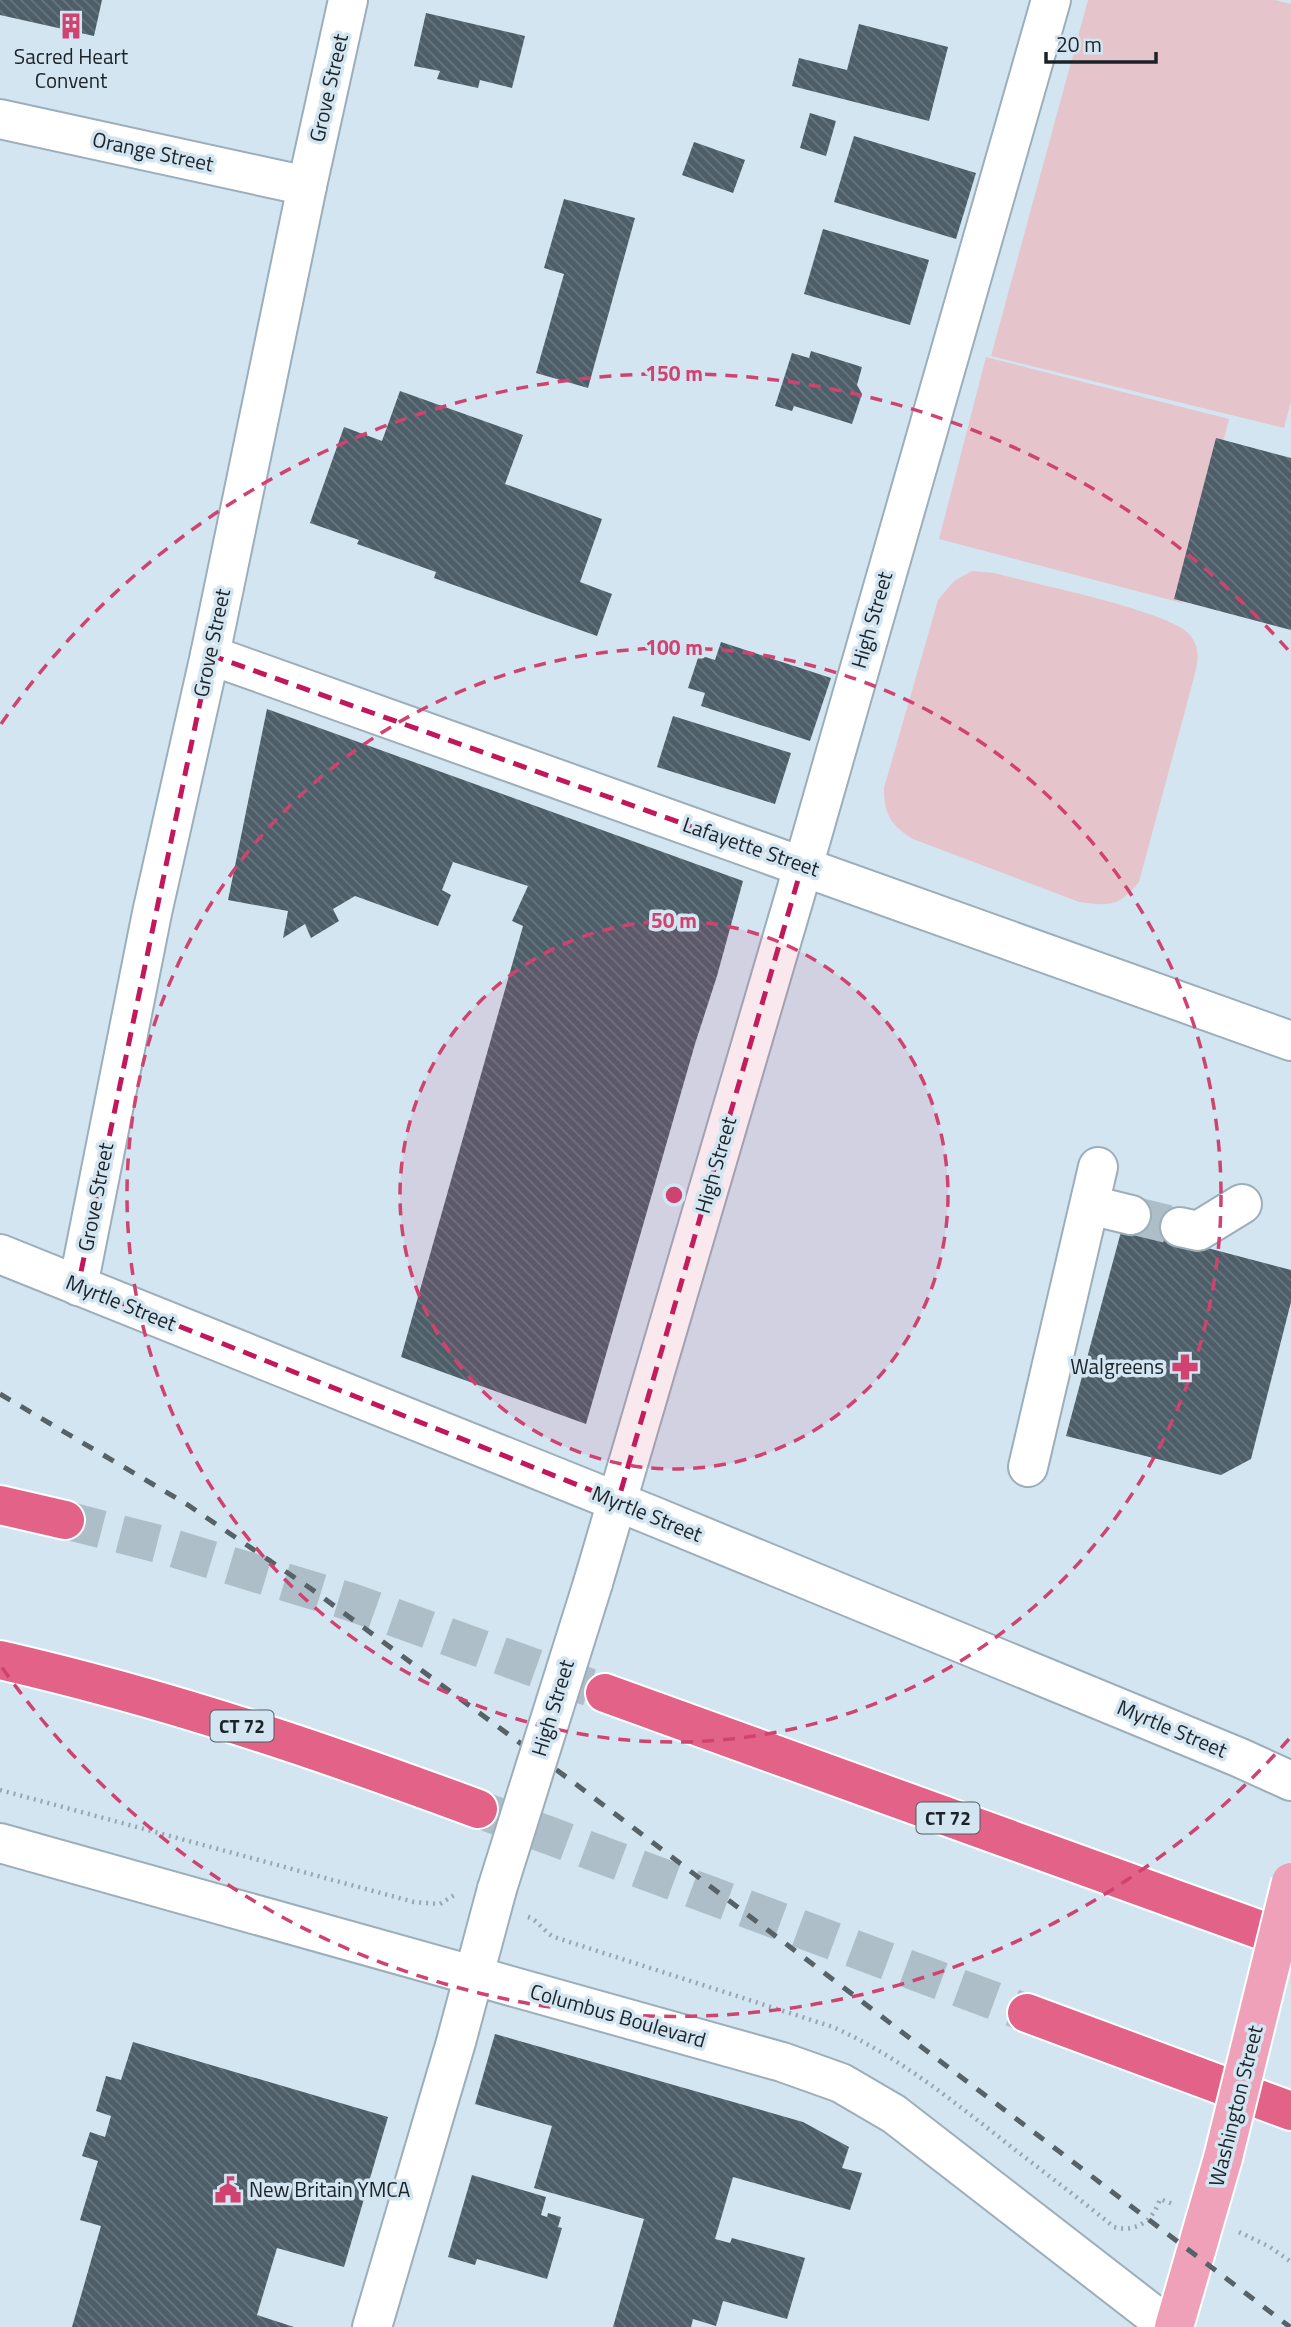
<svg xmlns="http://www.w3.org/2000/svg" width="1291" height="2327" font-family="'Titillium Web',sans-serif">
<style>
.garden{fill:#e5c5cb}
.building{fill:url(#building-back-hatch)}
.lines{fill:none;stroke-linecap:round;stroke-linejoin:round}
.minor-tunnel{stroke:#aebec9;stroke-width:38;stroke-dasharray:38 19;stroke-linecap:butt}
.highway-tunnel{stroke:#aebec9;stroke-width:38;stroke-dasharray:38 19;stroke-linecap:butt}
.minor-casing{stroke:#9caeba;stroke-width:42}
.major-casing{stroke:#fff;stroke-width:42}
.highway-casing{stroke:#fff;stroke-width:42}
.path{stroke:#97a6b0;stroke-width:4.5;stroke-dasharray:2 5;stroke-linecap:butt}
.minor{stroke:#fff;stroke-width:38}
.major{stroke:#eea1b8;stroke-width:38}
.highway{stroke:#e36388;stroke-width:38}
.rail{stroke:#566168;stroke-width:5;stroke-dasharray:12 12;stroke-linecap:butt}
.minor-bridge-casing{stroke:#9caeba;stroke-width:42;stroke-linecap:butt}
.major-bridge-casing{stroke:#fff;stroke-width:42;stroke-linecap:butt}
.minor-bridge{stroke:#fff;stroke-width:38}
.major-bridge{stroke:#eea1b8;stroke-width:38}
.marked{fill:none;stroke:#c2185b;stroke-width:5;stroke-dasharray:14 9;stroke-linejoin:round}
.ring{fill:none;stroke:#d04370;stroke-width:3.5;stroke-dasharray:12 9}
.labels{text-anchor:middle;stroke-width:7;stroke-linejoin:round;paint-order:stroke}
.shield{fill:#d2e5f1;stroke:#535d64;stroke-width:2}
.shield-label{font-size:19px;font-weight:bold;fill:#1c2328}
.poi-label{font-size:21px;fill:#1c2328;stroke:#d2e5f1}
.street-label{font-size:21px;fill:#1c2328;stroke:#d2e5f1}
.centre{fill:#d04370;stroke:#d2e5f1;stroke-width:3.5}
.ring-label{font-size:21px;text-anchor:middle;font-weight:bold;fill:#d04370;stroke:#d2e5f1;stroke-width:7;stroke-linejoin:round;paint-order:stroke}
</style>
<defs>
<pattern id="building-back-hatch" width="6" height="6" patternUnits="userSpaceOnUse" patternTransform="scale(1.75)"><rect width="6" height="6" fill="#4d5e69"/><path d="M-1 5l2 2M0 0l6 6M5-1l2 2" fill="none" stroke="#68767e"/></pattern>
</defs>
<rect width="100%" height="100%" fill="#d2e5f1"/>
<g class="garden">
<polygon points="1088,0 1275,0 1291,4 1291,401 1284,428 991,356"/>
<polygon points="986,357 1229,419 1182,603 939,539"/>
<path d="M972 571 994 573C1030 583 1171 611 1190 635 1202 650 1197 665 1193 681L1139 882C1118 907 1110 906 1079 902L913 839C891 825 884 815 884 788L938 600 954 581Z"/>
</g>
<g class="building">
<polygon points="0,0 102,0 94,36 0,15"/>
<polygon points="426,13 525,36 512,88 480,80 478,88 437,79 440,71 414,66"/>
<polygon points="859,24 948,47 929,121 792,86 799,58 847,70"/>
<polygon points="810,113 836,121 826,156 800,148"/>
<polygon points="854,136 976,173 956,239 834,202"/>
<polygon points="694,142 745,160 733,193 682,175"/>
<polygon points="564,199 635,218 588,388 536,373 564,274 544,268"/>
<polygon points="823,229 929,260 910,325 804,294"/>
<polygon points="811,351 862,367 857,385 862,394 852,424 794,406 792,411 775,406 792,353 809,358"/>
<polygon points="400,391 523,435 505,484 602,519 580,582 612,594 597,636 434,578 436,572 357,544 359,540 310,523 344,427 382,441"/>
<polygon points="1216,438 1291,458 1291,630 1174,599"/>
<polygon points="721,642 831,678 810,741 701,706 705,693 688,688 699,655 715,660"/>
<polygon points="267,709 743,881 717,976 695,1044 586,1424 401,1357 523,926 512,921 528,886 453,862 442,890 451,895 438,926 355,896 333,909 339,921 311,938 305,924 283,938 288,911 228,900"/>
<polygon points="673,716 791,753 775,804 657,767"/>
<polygon points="1135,1201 1183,1214 1177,1240 1291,1270 1291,1302 1251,1459 1221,1475 1066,1436 1122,1228"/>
<polygon points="495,2034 803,2122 849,2147 842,2168 862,2173 850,2210 733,2177 715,2239 730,2243 732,2238 805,2258 787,2319 723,2301 716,2326 693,2319 691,2327 613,2327 644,2219 534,2188 552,2126 475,2104"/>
<polygon points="133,2042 388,2117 344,2267 277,2248 257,2315 294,2327 72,2327 101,2226 80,2220 98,2161 82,2156 90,2132 105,2137 111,2116 96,2111 106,2076 121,2080"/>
<polygon points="472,2175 546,2197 541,2215 547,2217 548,2213 561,2217 558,2227 562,2228 547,2279 477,2259 475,2265 448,2257"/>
</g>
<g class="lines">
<polyline class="minor-tunnel" points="1131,1215 1180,1227"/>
<g class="highway-tunnel">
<polyline points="65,1520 159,1544 351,1602 605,1693"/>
<polyline points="478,1809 1027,2013"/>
</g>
<g class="minor-casing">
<g id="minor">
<polyline points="0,119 307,186"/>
<polyline points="210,655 1291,1041"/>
<polyline points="1090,1205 1131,1215"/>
<polyline points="1180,1227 1198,1231 1242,1204"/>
<polyline points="0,1254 653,1516 1238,1757 1291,1781"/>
<polyline points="78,1286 152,913 210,655 307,186 348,0"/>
<polyline points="1028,1467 1098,1167"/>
<polyline points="593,1583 795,895 1051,0"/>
<polyline points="0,1843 782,2062 841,2083 894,2114 1169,2327"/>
<polyline points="372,2327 456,2042 497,1889"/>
</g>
</g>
<g class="major-casing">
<polyline id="major" points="1174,2327 1223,2158"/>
</g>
<g class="highway-casing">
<g id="highway">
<polyline points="0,1505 65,1520"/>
<path d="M0 1660C166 1698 319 1750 478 1809"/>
<polyline points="605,1693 1291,1941"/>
<polyline points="1027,2013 1291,2111"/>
</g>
</g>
<g class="path">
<polyline points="0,1790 414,1902 440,1904 456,1894"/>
<path d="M528 1917C538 1920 544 1932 554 1937L833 2027C893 2054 943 2093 995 2134 1034 2165 1075 2195 1114 2227 1136 2233 1153 2221 1160 2199L1173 2204"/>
<polyline points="1239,2232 1270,2247 1291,2262"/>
</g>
<use href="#minor" class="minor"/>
<use href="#major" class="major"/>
<use href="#highway" class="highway"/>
<polyline class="rail" points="0,1394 188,1505 310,1588 577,1785 1290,2327"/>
<g class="minor-bridge-casing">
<polyline id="minor-bridge" points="497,1889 593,1583"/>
</g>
<g class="major-bridge-casing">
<polyline id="major-bridge" points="1223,2158 1291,1882"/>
</g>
<use href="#minor-bridge" class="minor-bridge"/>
<use href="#major-bridge" class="major-bridge"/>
</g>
<path class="marked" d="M210 655 802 866 618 1501 78 1286Z"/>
<circle cx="674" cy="1195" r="274" fill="#d04370" fill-opacity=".12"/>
<g class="ring">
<circle cx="674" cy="1195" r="274"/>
<circle cx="674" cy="1195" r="547"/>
<path d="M1289 1739A821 821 0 0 1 1 1666M1 724A821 821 0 0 1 1289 651"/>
</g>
<defs>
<g id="building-bare" transform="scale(2.1)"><path d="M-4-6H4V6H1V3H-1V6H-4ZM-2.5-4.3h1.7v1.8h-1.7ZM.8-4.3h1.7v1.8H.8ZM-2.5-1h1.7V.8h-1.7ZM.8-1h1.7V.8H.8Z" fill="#d04370" stroke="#d2e5f1" stroke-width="2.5" paint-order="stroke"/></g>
<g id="pharmacy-bare" transform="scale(2.1)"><path d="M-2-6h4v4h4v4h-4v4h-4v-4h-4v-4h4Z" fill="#d04370" stroke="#d2e5f1" stroke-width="2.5" paint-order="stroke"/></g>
<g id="civic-bare" transform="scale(2.1)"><path d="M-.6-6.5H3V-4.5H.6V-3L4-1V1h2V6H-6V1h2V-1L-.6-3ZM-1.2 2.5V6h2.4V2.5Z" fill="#d04370" stroke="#d2e5f1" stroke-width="2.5" paint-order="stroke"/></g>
</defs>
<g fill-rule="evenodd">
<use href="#building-bare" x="71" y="26"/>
<use href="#pharmacy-bare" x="1185" y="1367"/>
<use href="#civic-bare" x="228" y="2190"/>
</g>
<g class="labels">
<g class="shield">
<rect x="210.5" y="1710.5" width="63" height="31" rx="5"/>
<rect x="916.5" y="1802.5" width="63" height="31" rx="5"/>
</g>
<g class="shield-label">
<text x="242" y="1733">CT 72</text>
<text x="948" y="1825">CT 72</text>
</g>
<g class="poi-label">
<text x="71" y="64">Sacred Heart<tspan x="71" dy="24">Convent</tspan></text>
<text x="1164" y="1374" text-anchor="end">Walgreens</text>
<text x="249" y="2197" text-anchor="start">New Britain YMCA</text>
</g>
<g class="street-label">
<text transform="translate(329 88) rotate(-77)" y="7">Grove Street</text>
<text transform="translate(153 152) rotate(12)" y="7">Orange Street</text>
<text transform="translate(872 620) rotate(-74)" y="7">High Street</text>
<text transform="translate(212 643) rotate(-78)" y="7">Grove Street</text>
<text transform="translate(751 847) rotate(19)" y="7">Lafayette Street</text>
<text transform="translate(716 1165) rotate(-74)" y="7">High Street</text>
<text transform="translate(96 1197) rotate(-79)" y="7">Grove Street</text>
<text transform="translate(121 1303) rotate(22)" y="7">Myrtle Street</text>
<text transform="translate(647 1514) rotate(22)" y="7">Myrtle Street</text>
<text transform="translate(553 1708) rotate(-73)" y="7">High Street</text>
<text transform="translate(1172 1729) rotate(23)" y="7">Myrtle Street</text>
<text transform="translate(618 2016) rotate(16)" y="7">Columbus Boulevard</text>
<text transform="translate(1236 2106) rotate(-76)" y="7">Washington Street</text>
</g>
</g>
<circle cx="674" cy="1195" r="10" class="centre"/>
<g class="ring-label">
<text x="674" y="381">150 m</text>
<text x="674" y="655">100 m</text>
<text x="674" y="928">50 m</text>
</g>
<path d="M1046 52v10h110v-10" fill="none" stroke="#1c2328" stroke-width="3.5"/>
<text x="1056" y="52" font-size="21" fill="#1c2328" stroke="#d2e5f1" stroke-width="5" paint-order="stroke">20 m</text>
</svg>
